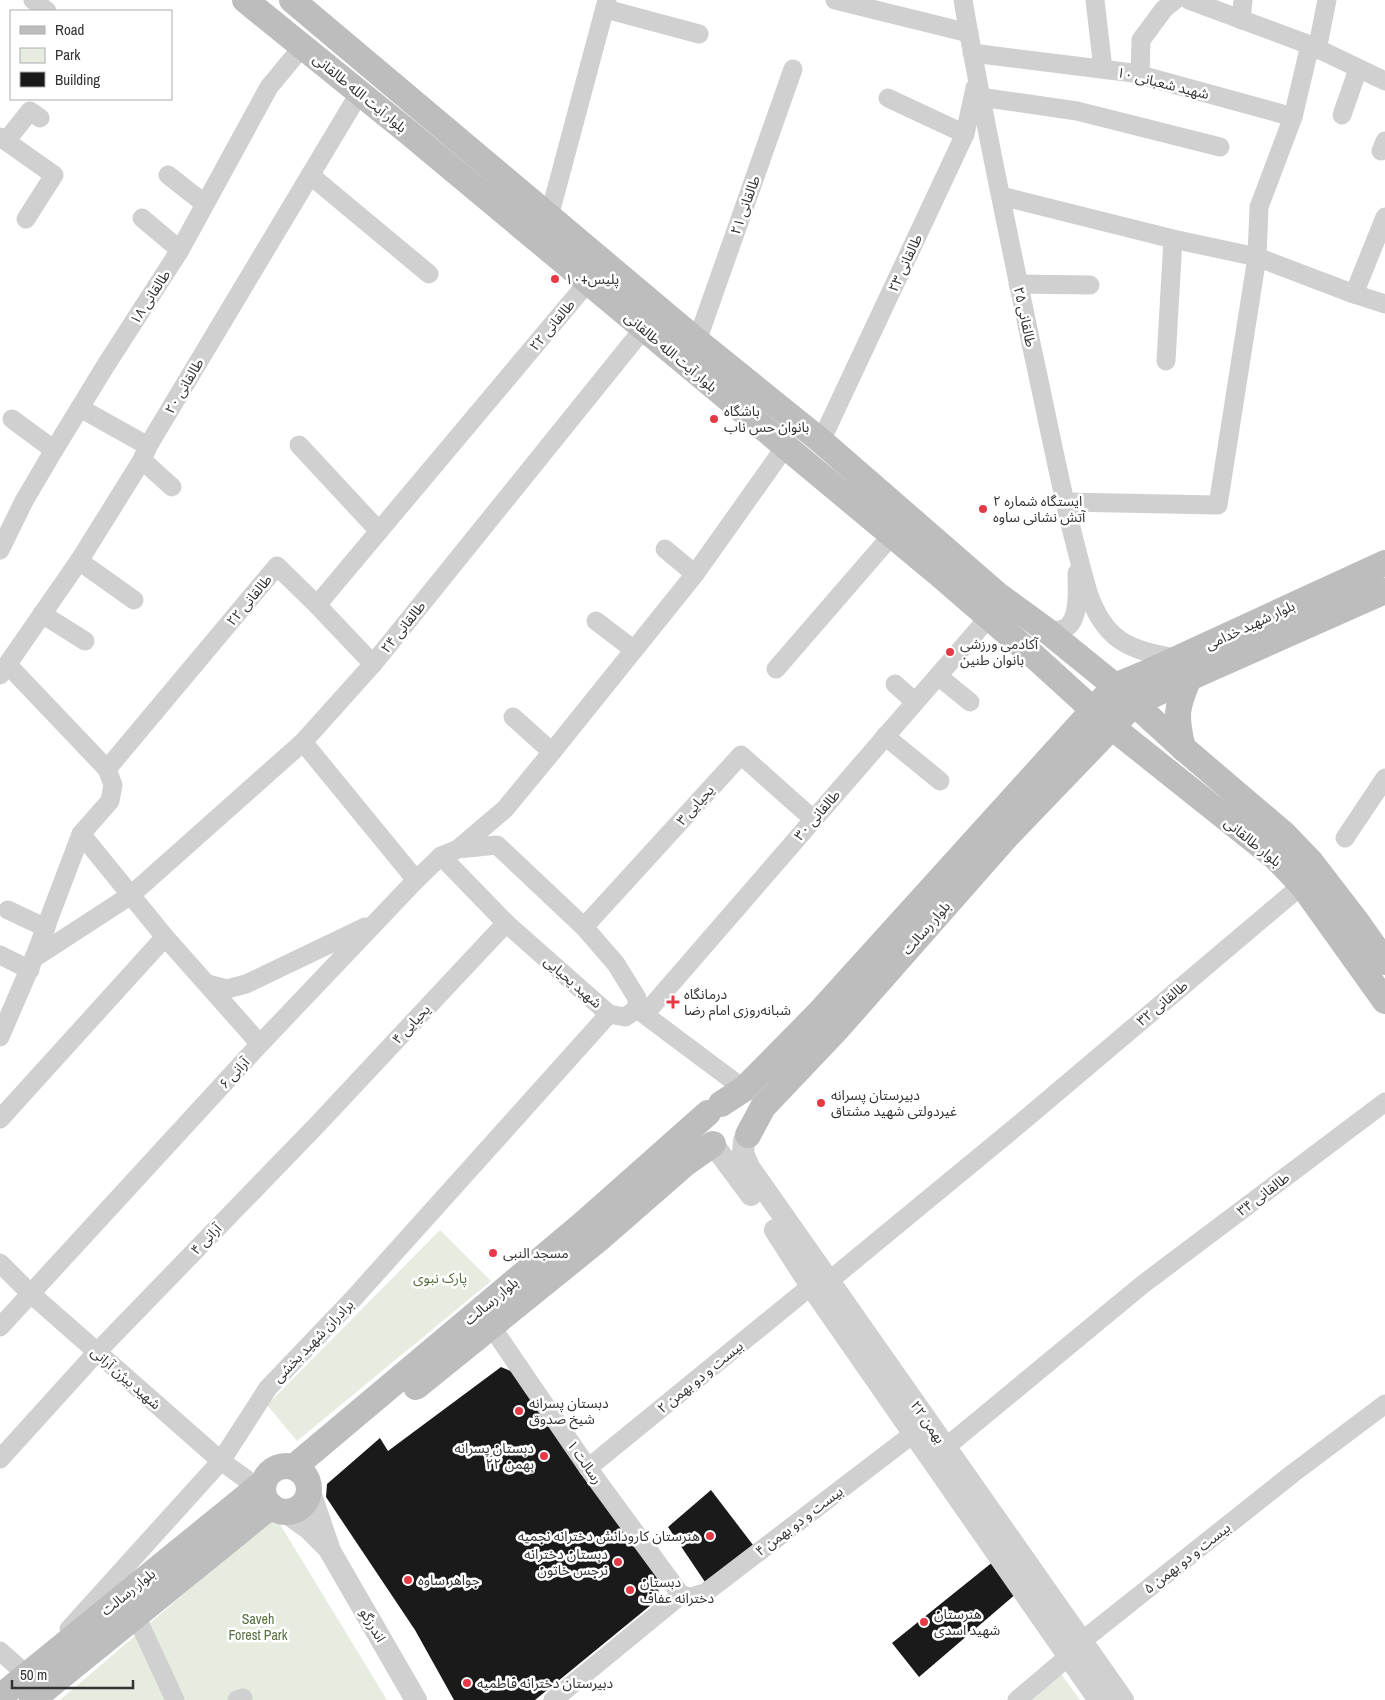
<svg xmlns="http://www.w3.org/2000/svg" width="1385" height="1700" font-family="'Archivo Narrow','Noto Sans Arabic',sans-serif">
<style>
.green{fill:#e6ecdf}
.building{fill:#1a1a1a}
.lines{fill:none;stroke-linecap:round;stroke-linejoin:round}
.minor{stroke:#d0d0d0;stroke-width:19}
.tertiary{stroke:#d0d0d0;stroke-width:22}
.secondary{stroke:#bdbdbd;stroke-width:26}
.poi-dot{fill:#e63946;stroke:#fff;stroke-width:2}
.labels{text-anchor:middle;stroke-width:5;stroke-linejoin:round;paint-order:stroke}
.street-label{font-size:14px;fill:#333;stroke:#fff}
.poi-label{font-size:14px;fill:#333;stroke:#fff;text-anchor:start}
.park-label{font-size:14px;fill:#56703f;stroke:#fff}
</style>
<rect width="100%" height="100%" fill="#fff"/>
<g class="green">
<polygon points="440,1230 491,1281 297,1441 267,1405"/>
<polygon points="275,1516 387,1700 60,1700"/>
<polygon points="1061,1674 1080,1700 1030,1700"/>
</g>
<g class="building">
<polygon points="501,1367 515,1373 660,1580 657,1600 535,1700 454,1700 415,1630 326,1497 327,1484 380,1438 388,1451"/>
<polygon points="711,1490 753,1545 705,1582 668,1527"/>
<polygon points="999,1557 1017,1593 919,1677 892,1643"/>
</g>
<g class="lines">
<g class="minor">
<polyline points="33,0 47,11"/>
<polyline points="835,0 969,33"/>
<path d="M963 0C983 117 1008 233 1032 348 1050 430 1065 512 1088 592 1104 640 1129 651 1177 658"/>
<polyline points="1095,0 1103,69"/>
<polyline points="1189,0 1310,45 1385,81"/>
<polyline points="606,9 699,34"/>
<polyline points="1241,20 1243,0"/>
<polyline points="1317,50 1327,0"/>
<polyline points="972,53 1133,73 1293,117"/>
<polyline points="1140,75 1141,40 1164,9 1175,0"/>
<polyline points="980,97 1077,111 1220,147"/>
<polyline points="888,98 965,134"/>
<polyline points="1342,115 1358,69"/>
<polyline points="0,137 54,175 26,219"/>
<polyline points="6,141 30,111 40,118"/>
<polyline points="1381,151 1385,141"/>
<polyline points="168,175 205,204"/>
<polyline points="310,175 429,274"/>
<polyline points="1001,196 1173,239 1257,257 1354,294 1385,304"/>
<polyline points="549,217 607,0"/>
<polyline points="142,218 180,250"/>
<polyline points="1018,284 1090,285"/>
<polyline points="1354,294 1385,217"/>
<polyline points="697,341 793,69"/>
<polyline points="1166,361 1173,239"/>
<polyline points="80,408 148,446"/>
<polyline points="12,419 54,450"/>
<polyline points="821,441 965,134 975,88"/>
<polyline points="299,445 379,531"/>
<polyline points="142,460 172,487"/>
<polyline points="1065,502 1218,505 1257,257 1259,207 1293,117 1310,45"/>
<polyline points="665,549 695,574"/>
<polyline points="0,550 24,501 54,450 106,365 180,250 269,87 303,46"/>
<polyline points="79,561 134,600"/>
<polyline points="317,605 588,282"/>
<polyline points="42,614 85,641"/>
<polyline points="596,621 634,650"/>
<path d="M1046 630C1051 630 1058 631 1063 629 1081 623 1077 589 1077 573"/>
<polyline points="8,665 107,769"/>
<polyline points="776,669 892,535"/>
<polyline points="0,675 79,561 142,460 148,446 360,92"/>
<polyline points="938,676 970,702"/>
<polyline points="895,684 915,702"/>
<polyline points="513,717 552,752"/>
<polyline points="885,736 940,781"/>
<polyline points="303,742 416,880"/>
<polyline points="81,834 165,937 260,1044"/>
<polyline points="1345,838 1385,778"/>
<polyline points="458,849 505,809 552,752 695,574 785,447"/>
<polyline points="441,856 506,923 609,1014 625,1017 637,1009 744,1089"/>
<polyline points="8,910 46,928"/>
<polyline points="584,927 741,755 813,819"/>
<polyline points="0,955 30,970"/>
<polyline points="34,958 81,834 110,801 113,785 107,769 277,566 317,605 373,664"/>
<polyline points="208,984 227,989 246,984 365,927"/>
<polyline points="645,1014 989,617"/>
<polyline points="0,1037 34,958 131,895 303,742 373,664 644,328"/>
<polyline points="0,1119 165,937"/>
<polyline points="0,1263 30,1293 221,1461 257,1487"/>
<polyline points="829,1281 1023,1121 1302,885"/>
<polyline points="491,1326 588,1468 681,1595"/>
<polyline points="0,1327 260,1044 416,880 441,856 458,849 497,845 584,927 616,964 637,998 637,1009"/>
<polyline points="946,1447 1142,1285 1385,1102"/>
<polyline points="0,1459 97,1352 316,1126 506,923"/>
<polyline points="588,1468 811,1286"/>
<polyline points="681,1595 691,1597 705,1593 913,1434"/>
<polyline points="136,1616 175,1700"/>
<polyline points="69,1629 221,1461 268,1388 353,1299 609,1014"/>
<polyline points="1082,1641 1292,1474 1385,1404"/>
<polyline points="0,1651 27,1675 35,1666"/>
<polyline points="237,1700 243,1698"/>
<polyline points="553,1700 681,1595"/>
<polyline points="1017,1700 1069,1656"/>
</g>
<g class="tertiary">
<polyline points="744,1141 743,1153 749,1167 1123,1700"/>
<polyline points="713,1144 751,1195"/>
<polyline points="775,1230 811,1286 1099,1700"/>
<polyline points="308,1486 330,1551 416,1700"/>
<polyline points="284,1511 308,1528 327,1547"/>
</g>
<g class="secondary">
<polyline points="245,0 408,132 940,575 1035,657 1113,728 1275,857 1302,885 1385,1001"/>
<polyline points="292,0 697,341 821,441 998,595 1046,630 1115,686 1183,748 1284,834 1310,861 1357,922 1385,962"/>
<path d="M1183 748C1175 716 1176 708 1189 678"/>
<polyline points="721,1104 744,1089 818,1014 1115,686 1146,673 1385,563"/>
<polyline points="748,1135 763,1107 838,1028 1008,835 1134,704 1189,678 1385,591"/>
<polyline points="416,1387 599,1239 686,1163 713,1144"/>
<circle cx="286" cy="1489" r="23"/>
<polyline points="294,1467 584,1223 708,1113"/>
<polyline points="0,1697 264,1482"/>
<polyline points="32,1700 271,1506"/>
</g>
</g>
<g class="poi-dot">
<circle cx="555" cy="279" r="5"/>
<circle cx="714" cy="419" r="5"/>
<circle cx="983" cy="509" r="5"/>
<circle cx="950" cy="652" r="5"/>
<path d="M670.5 994.5h5v5h5v5h-5v5h-5v-5h-5v-5h5z"/>
<circle cx="821" cy="1103" r="5"/>
<circle cx="493" cy="1253" r="5"/>
<circle cx="519" cy="1411" r="5"/>
<circle cx="544" cy="1456" r="5"/>
<circle cx="710" cy="1536" r="5"/>
<circle cx="618" cy="1562" r="5"/>
<circle cx="408" cy="1580" r="5"/>
<circle cx="630" cy="1590" r="5"/>
<circle cx="924" cy="1622" r="5"/>
<circle cx="467" cy="1683" r="5"/>
</g>
<g class="labels">
<g class="street-label">
<text transform="translate(1163 83) rotate(14)" y="5">شهید شعبانی ۱۰</text>
<text transform="translate(360 93) rotate(39)" y="5">بلوار آیت الله طالقانی</text>
<text transform="translate(745 205) rotate(-70)" y="5">طالقانی ۲۱</text>
<text transform="translate(905 263) rotate(-65)" y="5">طالقانی ۲۳</text>
<text transform="translate(150 297) rotate(-57)" y="5">طالقانی ۱۸</text>
<text transform="translate(1025 317) rotate(78)" y="5">طالقانی ۲۵</text>
<text transform="translate(552 325) rotate(-50)" y="5">طالقانی ۲۲</text>
<text transform="translate(671 352) rotate(40)" y="5">بلوار آیت الله طالقانی</text>
<text transform="translate(184 386) rotate(-59)" y="5">طالقانی ۲۰</text>
<text transform="translate(249 600) rotate(-50)" y="5">طالقانی ۲۲</text>
<text transform="translate(1250 625) rotate(-25)" y="5">بلوار شهید خدامی</text>
<text transform="translate(403 627) rotate(-51)" y="5">طالقانی ۲۴</text>
<text transform="translate(695 805) rotate(-48)" y="5">یحیایی ۳</text>
<text transform="translate(817 815) rotate(-49)" y="5">طالقانی ۳۰</text>
<text transform="translate(1253 842) rotate(39)" y="5">بلوار طالقانی</text>
<text transform="translate(926 928) rotate(-49)" y="5">بلوار رسالت</text>
<text transform="translate(573 982) rotate(41)" y="5">شهید یحیایی</text>
<text transform="translate(1162 1003) rotate(-40)" y="5">طالقانی ۳۲</text>
<text transform="translate(411 1024) rotate(-47)" y="5">یحیایی ۴</text>
<text transform="translate(234 1073) rotate(-47)" y="5">آرانی ۶</text>
<text transform="translate(1263 1194) rotate(-37)" y="5">طالقانی ۳۴</text>
<text transform="translate(206 1239) rotate(-46)" y="5">آرانی ۴</text>
<text transform="translate(491 1301) rotate(-40)" y="5">بلوار رسالت</text>
<text transform="translate(313 1341) rotate(-46)" y="5">برادران شهید بخشی</text>
<text transform="translate(700 1377) rotate(-39)" y="5">بیست و دو بهمن ۲</text>
<text transform="translate(126 1378) rotate(41)" y="5">شهید بیژن آرانی</text>
<text transform="translate(928 1422) rotate(55)" y="5">۲۲ بهمن</text>
<text transform="translate(585 1462) rotate(55)" y="5">رسالت ۱</text>
<text transform="translate(799 1521) rotate(-37)" y="5">بیست و دو بهمن ۴</text>
<text transform="translate(1187 1558) rotate(-38)" y="5">بیست و دو بهمن ۵</text>
<text transform="translate(128 1592) rotate(-39)" y="5">بلوار رسالت</text>
<text transform="translate(373 1625) rotate(60)" y="5">اندرزگو</text>
</g>
<g class="poi-label">
<text x="565" y="284">پلیس+۱۰</text>
<text x="724" y="416">باشگاه<tspan x="724" dy="16">بانوان حس ناب</tspan></text>
<text x="993" y="506">ایستگاه شماره ۲<tspan x="993" dy="16">آتش نشانی ساوه</tspan></text>
<text x="960" y="649">آکادمی ورزشی<tspan x="960" dy="16">بانوان طنین</tspan></text>
<text x="684" y="999">درمانگاه<tspan x="684" dy="16">شبانه‌روزی امام رضا</tspan></text>
<text x="831" y="1100">دبیرستان پسرانه<tspan x="831" dy="16">غیردولتی شهید مشتاق</tspan></text>
<text x="503" y="1258">مسجد النبی</text>
<text x="529" y="1408">دبستان پسرانه<tspan x="529" dy="16">شیخ صدوق</tspan></text>
<text x="534" y="1453" text-anchor="end">دبستان پسرانه<tspan x="534" dy="16">۲۲ بهمن</tspan></text>
<text x="700" y="1541" text-anchor="end">هنرستان کارودانش دخترانه نجمیه</text>
<text x="608" y="1559" text-anchor="end">دبستان دخترانه<tspan x="608" dy="16">نرجس خاتون</tspan></text>
<text x="418" y="1585">جواهر ساوه</text>
<text x="640" y="1587">دبستان<tspan x="640" dy="16">دخترانه عفاف</tspan></text>
<text x="934" y="1619">هنرستان<tspan x="934" dy="16">شهید اسدی</tspan></text>
<text x="477" y="1688">دبیرستان دخترانه فاطمیه</text>
</g>
<g class="park-label">
<text x="440" y="1283">پارک نبوی</text>
<text x="258" y="1624">Saveh<tspan x="258" dy="16">Forest Park</tspan></text>
</g>
</g>
<rect x="10" y="10" width="162" height="90" fill="#ffffff" stroke="#adadad"/>
<rect x="20" y="26" width="25" height="8" fill="#bdbdbd" stroke="#adadad"/>
<text x="55" y="35" font-size="15" fill="#333333">Road</text>
<rect x="20" y="48" width="25" height="15" fill="#e6ecdf" stroke="#adadad"/>
<text x="55" y="60" font-size="15" fill="#333333">Park</text>
<rect x="20" y="72" width="25" height="15" fill="#1a1a1a" stroke="#adadad"/>
<text x="55" y="85" font-size="15" fill="#333333">Building</text>
<path d="M12 1680v8h121v-8" fill="none" stroke="#333333" stroke-width="2.5"/>
<text x="20" y="1680" font-size="15" fill="#333333" stroke="#ffffff" stroke-width="4" paint-order="stroke">50 m</text>
</svg>
